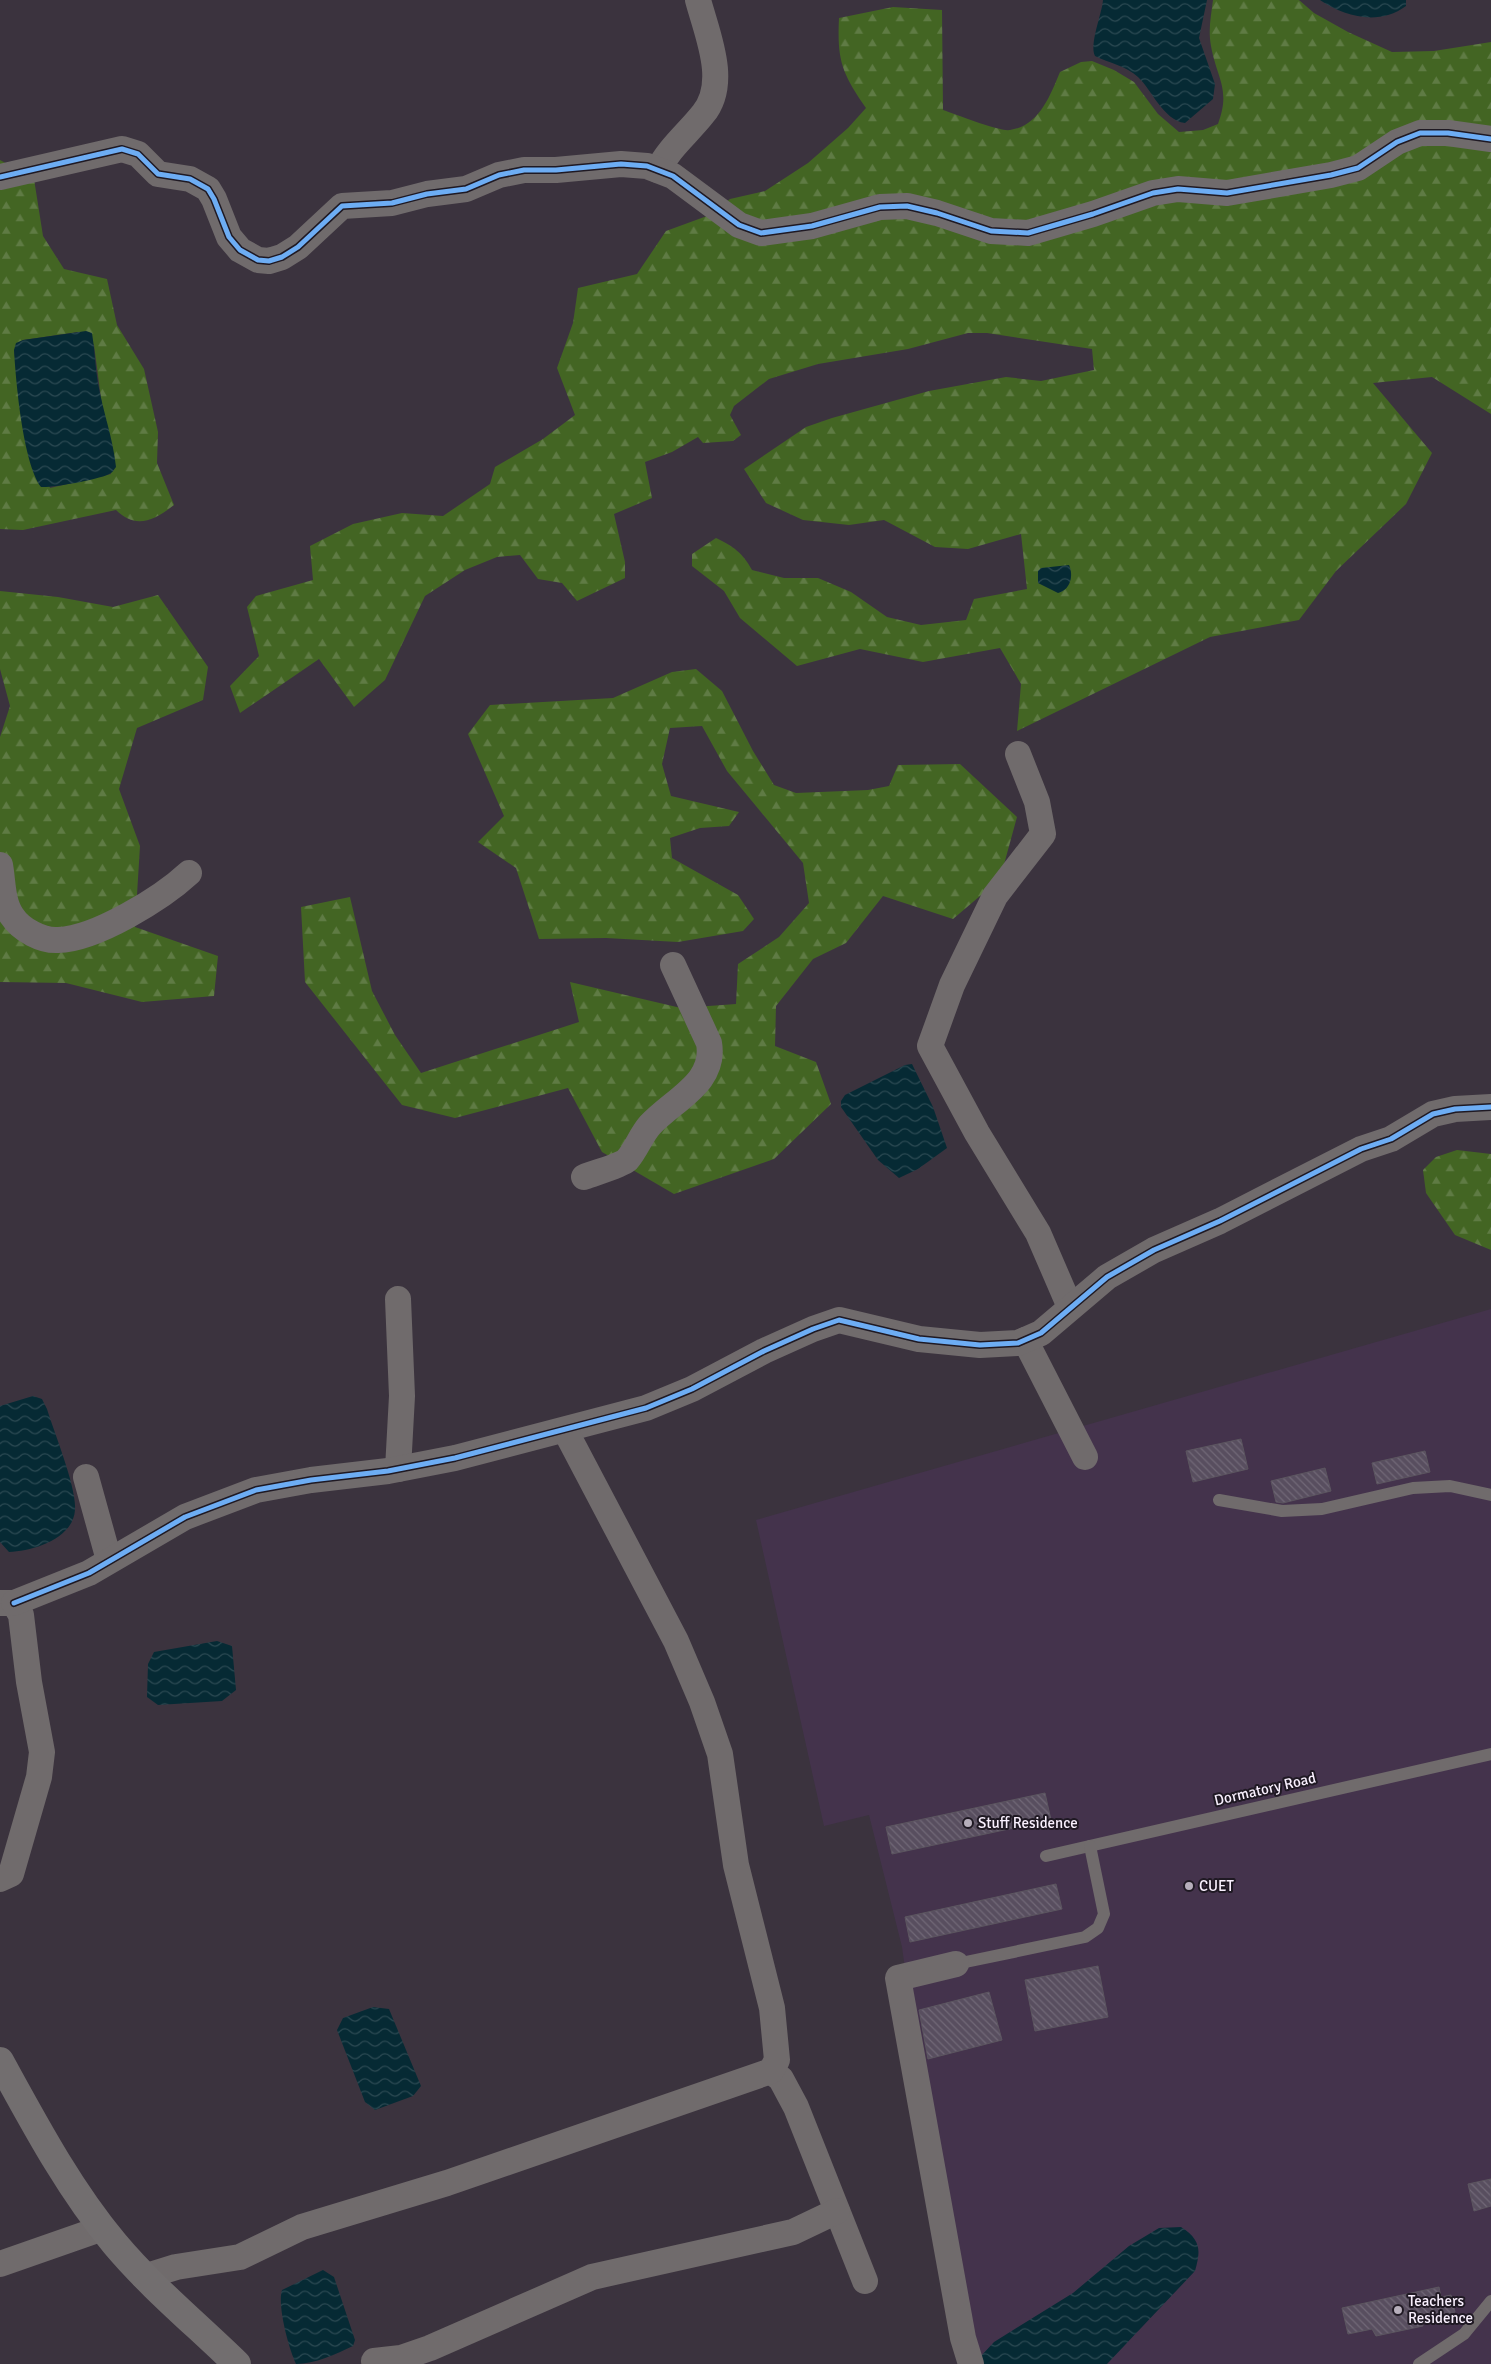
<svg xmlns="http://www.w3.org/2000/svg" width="1491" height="2364" font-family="Signika,sans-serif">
<defs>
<pattern id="forest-firs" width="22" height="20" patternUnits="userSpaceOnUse" patternTransform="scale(1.25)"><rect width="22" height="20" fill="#436523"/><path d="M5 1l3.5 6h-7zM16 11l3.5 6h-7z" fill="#5f7b44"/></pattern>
<pattern id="water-waves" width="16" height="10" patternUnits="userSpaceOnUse" patternTransform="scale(1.25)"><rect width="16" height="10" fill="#062a34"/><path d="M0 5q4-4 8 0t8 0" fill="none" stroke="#2b4952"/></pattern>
<pattern id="building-back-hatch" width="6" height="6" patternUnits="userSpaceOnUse" patternTransform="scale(1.25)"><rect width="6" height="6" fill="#584e5f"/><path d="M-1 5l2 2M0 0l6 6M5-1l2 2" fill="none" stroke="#716877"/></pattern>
</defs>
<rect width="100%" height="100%" fill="#3b333e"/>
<polygon fill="#44334c" points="1491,1309 1491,2364 959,2364 902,1947 869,1815 824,1826 756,1520"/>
<g fill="url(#forest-firs)" fill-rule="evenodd">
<path d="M 1213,0 L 1299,0 L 1314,13 L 1348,32 L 1392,52 L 1434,51 L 1491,42 L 1491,414 L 1432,377 L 1373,383 L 1432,453 L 1406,504 L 1336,571 L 1299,620 L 1210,637 L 1017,731 L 1021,684 L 1000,648 L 923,662 L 860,649 L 797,666 L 740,618 L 724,591 L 692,566 L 692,554 L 716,538 C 733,546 743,553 752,570 L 784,578 L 818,578 L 851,592 L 887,617 L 921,625 L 966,620 L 974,599 L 1027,589 L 1021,534 L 968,549 L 935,547 L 884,520 L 849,525 L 803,520 L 766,503 L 744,469 L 806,427 L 832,418 L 929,391 L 1006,377 L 1041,381 L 1094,370 L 1092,349 L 987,333 L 968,333 L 908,349 L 818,364 L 769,379 L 734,406 L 730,415 L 741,435 L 733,441 L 703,443 L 698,437 L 672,452 L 645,462 L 652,498 L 614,514 L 625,562 L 625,578 L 577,601 L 562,583 L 538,579 L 520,555 L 497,557 L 465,570 L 425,596 L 385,680 L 354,707 L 319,659 L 240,713 L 230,686 L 259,656 L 247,607 L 256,596 L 313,580 L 310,546 L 353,524 L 402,513 L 443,516 L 490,484 L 495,467 L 543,439 L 575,415 L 557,368 L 573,323 L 578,288 L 637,274 L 666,231 L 707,216 L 730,199 L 765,191 L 808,163 L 848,128 L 866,108 C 842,73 837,61 839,18 L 893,7 L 942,10 L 943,110 C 955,114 1000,132 1010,130 C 1039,126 1050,96 1060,72 L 1081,62 L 1092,61 L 1114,70 L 1134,82 L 1158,114 L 1179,132 L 1203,130 L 1218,124 C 1231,89 1217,79 1211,46 C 1208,30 1211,16 1213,0 Z"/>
<path d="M 0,160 L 34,179 L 43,236 L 64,269 L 107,279 L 117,325 L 144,369 L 158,432 L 157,463 L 174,505 C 155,520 136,530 116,510 L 23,530 L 0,529 ZM 78,332 L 94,345 L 111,474 L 50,488 L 24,430 L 14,350 L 23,340 Z"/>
<polygon points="0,591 58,597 113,607 158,595 208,667 203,700 137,728 119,789 140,846 135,927 218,956 214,996 142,1002 66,983 0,982 0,737 10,706 0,669"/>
<polygon points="696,669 722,691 753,751 774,785 796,793 868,790 889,786 898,765 960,764 1017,817 1000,879 953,919 883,896 846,943 813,959 776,1006 775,1046 816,1062 831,1104 774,1159 674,1194 602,1152 568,1088 455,1118 402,1105 305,982 301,907 350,897 372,991 395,1035 421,1073 579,1022 570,982 681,1008 736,1004 738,964 779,937 809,903 803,863 727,771 702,726 670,728 662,764 671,796 739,812 729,826 700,828 670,838 672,858 738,895 754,919 743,931 678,942 606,938 539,939 516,868 478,842 504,816 468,734 490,705 613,698 672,672"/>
<polygon points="1457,1150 1491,1154 1491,1250 1455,1235 1426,1193 1423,1170 1436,1157"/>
</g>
<g fill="url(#water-waves)">
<path d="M 1103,0 L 1207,0 L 1199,38 L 1215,84 L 1213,99 L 1185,123 C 1163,120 1152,90 1138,77 C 1126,66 1109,63 1095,56 C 1089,44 1102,14 1103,0 Z"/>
<path d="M 1320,0 L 1406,0 L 1406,6 C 1379,26 1345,17 1320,0 Z"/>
<path d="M 86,331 L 92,333 C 95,350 95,367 98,383 C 103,412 113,438 116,467 C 114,469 113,472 111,473 C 103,479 52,488 41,487 C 23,462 16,383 14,350 L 16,343 L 23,340 Z"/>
<path d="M 1069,565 C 1074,576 1070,590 1058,593 L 1038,583 L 1038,571 L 1041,568 Z"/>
<polygon points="912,1064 933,1107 947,1148 918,1169 899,1178 878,1160 841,1107 841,1101 845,1095 905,1065"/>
<path d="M 33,1396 L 42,1399 L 47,1409 C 54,1432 77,1488 75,1510 C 73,1539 33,1551 9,1552 L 0,1542 L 0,1406 Z"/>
<polygon points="217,1641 232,1646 236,1690 222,1701 158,1705 147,1697 148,1664 154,1652"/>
<polygon points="373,2007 389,2009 421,2086 413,2096 375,2110 365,2102 337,2030 343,2018"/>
<path d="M 1181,2227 C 1201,2240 1201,2250 1195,2271 L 1107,2364 L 979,2364 L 981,2356 L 994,2342 L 1073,2293 L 1129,2246 L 1159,2228 Z"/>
<path d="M 323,2270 L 334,2277 L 355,2340 L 353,2346 C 336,2354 315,2364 296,2364 C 289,2349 277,2306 282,2290 Z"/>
</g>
<g fill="url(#building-back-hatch)" stroke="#5c5660">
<polygon points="1241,1439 1248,1469 1193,1482 1186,1451"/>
<polygon points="1425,1451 1430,1472 1377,1484 1372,1463"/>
<polygon points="1325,1468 1331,1491 1283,1503 1276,1502 1271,1481"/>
<polygon points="1045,1793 1051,1820 892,1854 886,1827"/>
<polygon points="1056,1884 1062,1909 910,1942 905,1917"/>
<polygon points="1098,1966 1108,2017 1035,2031 1025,1980"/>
<polygon points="989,1992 1002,2040 928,2059 919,2010"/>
<polygon points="1491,2179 1491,2206 1474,2211 1468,2184"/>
<polygon points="1439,2287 1441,2297 1451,2295 1455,2312 1422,2320 1423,2326 1376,2336 1372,2329 1348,2334 1342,2308"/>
</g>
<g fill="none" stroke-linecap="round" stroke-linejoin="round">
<g stroke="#706b6c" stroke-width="12">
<polyline points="1219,1500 1282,1511 1322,1509 1413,1488 1450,1486 1491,1495"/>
<polyline points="1046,1856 1491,1754"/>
<polyline points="956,1964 1085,1937 1098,1928 1104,1914 1090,1846"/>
<polyline points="1419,2364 1464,2334 1491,2301"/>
</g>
<g stroke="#706b6c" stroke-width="26">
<path d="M 658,170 C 669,148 688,133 703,114 C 729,83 707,34 698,0"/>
<polyline points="0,177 122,149 138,154 158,174 190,179 208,189 214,199 229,237 240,250 258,260 269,261 282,257 298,247 342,206 392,203 427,194 466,189 499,175 524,170 556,170 621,164 647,166 673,176 739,225 761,233 812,226 880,207 907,206 937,213 991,231 1028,233 1093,214 1153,193 1178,189 1227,193 1331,175 1358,168 1397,142 1420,133 1448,133 1491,139"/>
<polyline points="1018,754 1037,802 1043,834 995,896 952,985 930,1046 977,1133 1038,1233 1070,1307"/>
<path d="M 0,865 C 3,881 2,902 12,916 C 21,930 42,941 58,940 C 96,939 162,898 189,873"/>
<path d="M 584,1177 C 594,1173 620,1166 627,1160 C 636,1150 641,1135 650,1125 C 674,1099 716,1083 709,1043 L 673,965"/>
<polyline points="1025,1340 1085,1457"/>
<polyline points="398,1469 402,1396 398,1299"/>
<polyline points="86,1477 109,1560"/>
<polyline points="0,1603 14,1603 21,1615 29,1682 42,1752 39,1777 11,1874 0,1879"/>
<polyline points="14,1603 89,1573 185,1517 256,1490 311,1480 388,1471 455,1458 646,1408 692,1389 764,1351 813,1329 839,1320 919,1339 980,1345 1018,1343 1041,1333 1107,1277 1154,1250 1220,1221 1361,1149 1391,1139 1433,1114 1455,1109 1491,1107"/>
<polyline points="956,1964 898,1978 963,2338 971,2364"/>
<polyline points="771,2071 781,2079 796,2107 865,2281"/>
<polyline points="0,2264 103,2228"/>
<polyline points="144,2277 176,2267 240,2257 302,2227 447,2183 771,2071 777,2060 772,2008 736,1865 720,1754 702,1702 676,1641 565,1430"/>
<polyline points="374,2361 401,2358 430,2348 592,2277 793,2232 837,2211"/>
</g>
<path stroke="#726e6f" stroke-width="28" d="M 0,2061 C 34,2123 69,2189 115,2244 C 152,2288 196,2324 237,2364"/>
<defs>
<g id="cycleway">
<polyline points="0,177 122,149 138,154 158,174 190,179 208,189 214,199 229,237 240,250 258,260 269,261 282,257 298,247 342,206 392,203 427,194 466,189 499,175 524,170 556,170 621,164 647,166 673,176 739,225 761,233 812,226 880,207 907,206 937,213 991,231 1028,233 1093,214 1153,193 1178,189 1227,193 1331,175 1358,168 1397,142 1420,133 1448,133 1491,139"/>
<polyline points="14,1603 89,1573 185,1517 256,1490 311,1480 388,1471 455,1458 646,1408 692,1389 764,1351 813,1329 839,1320 919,1339 980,1345 1018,1343 1041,1333 1107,1277 1154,1250 1220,1221 1361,1149 1391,1139 1433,1114 1455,1109 1491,1107"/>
</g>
</defs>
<use href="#cycleway" stroke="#1f1923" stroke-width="8"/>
<use href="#cycleway" stroke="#6dadf4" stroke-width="5"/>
</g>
<g fill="#b6aebb" stroke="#1f1923" stroke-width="2">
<circle cx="968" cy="1823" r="5"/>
<circle cx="1189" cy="1886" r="5"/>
<circle cx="1398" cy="2310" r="5"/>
</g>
<g text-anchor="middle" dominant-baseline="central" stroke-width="4" stroke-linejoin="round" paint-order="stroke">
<g font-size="15" fill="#f9f0fe" stroke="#1f1923">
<text transform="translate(1265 1789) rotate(-13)">Dormatory Road</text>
</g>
<g font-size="15" fill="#f9f0fe" stroke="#1f1923" text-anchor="start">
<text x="978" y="1823">Stuff Residence</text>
<text x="1199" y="1886">CUET</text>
<text x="1408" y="2301">Teachers<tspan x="1408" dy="17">Residence</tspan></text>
</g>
</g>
</svg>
